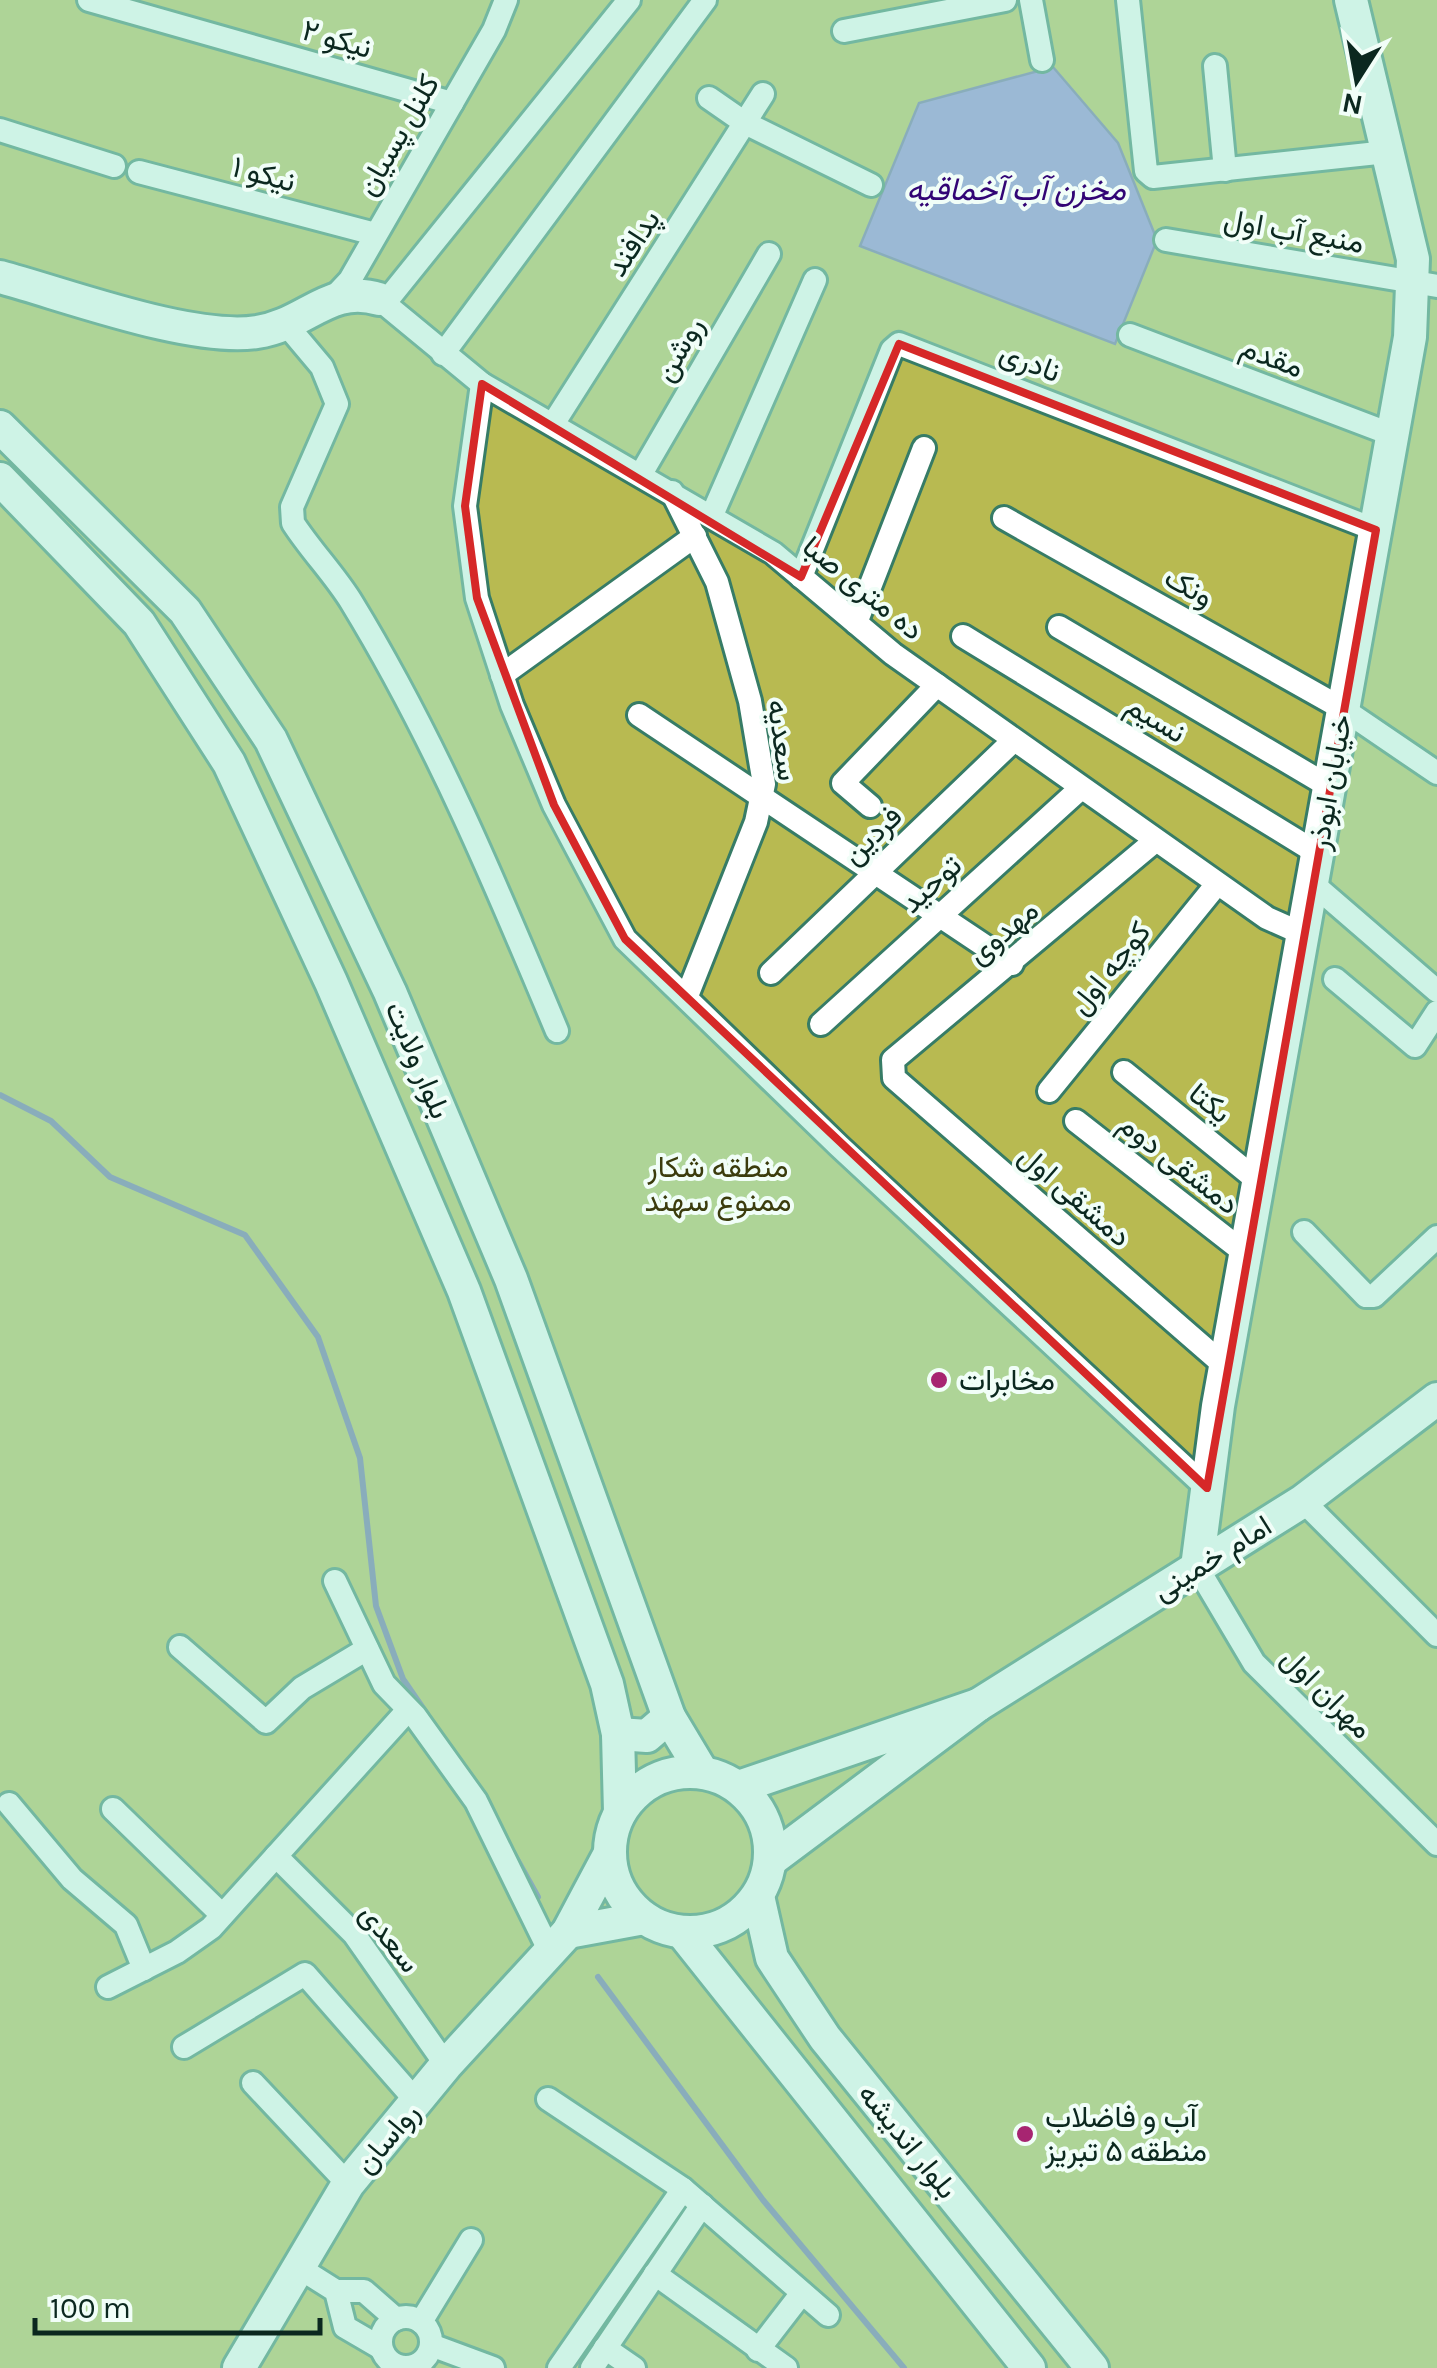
<svg xmlns="http://www.w3.org/2000/svg" width="1437" height="2368" font-family="Karla,Vazirmatn,sans-serif">
<rect width="100%" height="100%" fill="#a5ead1"/>
<rect fill="#b8ba51" x="0" y="0" width="1437" height="2368"/>
<polygon fill="#8e7fd9" stroke="#6765a1" stroke-width="2.5" points="1053,67 1118,143 1157,240 1115,344 860,246 919,103"/>
<g fill="none" stroke-linecap="round" stroke-linejoin="round">
<g stroke="#6765a1" stroke-width="6">
<polyline points="0,1095 51,1121 110,1177 245,1235 318,1337 360,1458 376,1606 403,1679 427,1714"/>
<polyline points="513,1852 538,1897"/>
<polyline points="598,1977 763,2200 904,2368"/>
</g>
<defs>
<g id="street">
<polyline points="89,0 452,103"/>
<polyline points="1031,0 1042,60"/>
<polyline points="1128,0 1146,171 1153,177 1387,152"/>
<polyline points="844,31 1005,0"/>
<polyline points="1215,66 1225,170"/>
<polyline points="709,98 745,123 871,185"/>
<polyline points="0,130 114,166"/>
<polyline points="139,172 375,234"/>
<polyline points="1166,240 1437,286"/>
<polyline points="335,296 350,280 494,30 506,0"/>
<polyline points="379,299 482,384 773,553 893,654 1267,918 1303,934"/>
<polyline points="384,304 629,0"/>
<path d="M 285,323 L 322,367 L 337,404 L 292,507 L 293,523 C 311,551 335,575 352,603 C 435,739 496,885 557,1031"/>
<polyline points="1130,335 1393,435"/>
<polyline points="443,354 705,0"/>
<polyline points="482,384 465,506 477,598 512,705 554,805 625,939 839,1146 1207,1488"/>
<polyline points="553,424 763,94"/>
<polyline points="641,474 769,254"/>
<polyline points="672,492 717,582 750,701 764,784 756,822 687,996"/>
<polyline points="712,515 815,280"/>
<polyline points="1004,518 1343,709 1437,773"/>
<polyline points="801,577 892,350 899,344 1376,530"/>
<polyline points="856,623 924,448"/>
<polyline points="1059,627 1330,787"/>
<polyline points="963,636 1317,853"/>
<polyline points="502,675 695,536"/>
<polyline points="639,715 1012,964"/>
<polyline points="870,806 843,783 937,685"/>
<polyline points="1155,841 893,1060 894,1078 1225,1366"/>
<polyline points="1312,883 1437,991"/>
<polyline points="771,973 1014,740"/>
<polyline points="1335,979 1415,1046 1437,1012"/>
<polyline points="821,1024 1081,788"/>
<polyline points="1124,1072 1258,1181"/>
<polyline points="1049,1091 1217,884"/>
<polyline points="1076,1121 1245,1253"/>
<polyline points="1304,1232 1366,1296 1374,1296 1437,1237"/>
<polyline points="1303,1501 1437,1635"/>
<polyline points="1197,1567 1254,1663 1437,1844"/>
<polyline points="335,1581 384,1684 415,1716 476,1801 550,1952"/>
<polyline points="180,1647 266,1722 302,1688 367,1649"/>
<polyline points="9,1804 72,1879 126,1925 144,1969"/>
<polyline points="113,1809 222,1915"/>
<polyline points="276,1856 354,1934 446,2065"/>
<polyline points="108,1987 177,1952 211,1928 408,1710"/>
<polyline points="184,2047 305,1974 417,2102"/>
<polyline points="253,2083 348,2184"/>
<polyline points="548,2099 683,2189 828,2315"/>
<polyline points="298,2267 336,2291 345,2327 381,2348"/>
<polyline points="655,2274 786,2368"/>
<polyline points="336,2291 364,2291 396,2319"/>
<circle cx="406" cy="2342" r="25"/>
<polyline points="421,2322 471,2240"/>
<polyline points="431,2345 493,2368"/>
<polyline points="605,2348 634,2368"/>
<polyline points="758,2350 802,2293"/>
<polyline points="559,2368 683,2189"/>
<polyline points="592,2368 702,2205"/>
</g>
<g id="secondary">
<path d="M 0,277 C 67,295 192,342 257,332 C 306,325 329,284 379,299"/>
<polyline points="0,427 185,611 271,740 390,992 511,1279 669,1717 702,1772"/>
<polyline points="0,479 139,623 229,763 331,982 464,1291 607,1684 618,1734 620,1812"/>
<polyline points="1197,1567 1218,1406 1410,337 1413,259 1351,0"/>
<polyline points="978,1705 1303,1501 1437,1399"/>
<polyline points="618,1734 647,1736 669,1717"/>
<circle cx="690" cy="1852" r="80"/>
<polyline points="739,1787 978,1705 771,1860"/>
<polyline points="609,1855 568,1932 644,1918"/>
<polyline points="758,1896 772,1958 825,2038 1092,2368"/>
<polyline points="682,1932 1029,2368"/>
<polyline points="239,2368 348,2184 446,2065 568,1932"/>
</g>
</defs>
<use href="#street" stroke="#377c66" stroke-width="28"/>
<use href="#secondary" stroke="#377c66" stroke-width="38"/>
<use href="#street" stroke="#fff" stroke-width="22"/>
<use href="#secondary" stroke="#fff" stroke-width="32"/>
</g>
<path d="M0 0H1437V2368H0ZM 899,344 L 1376,530 L 1207,1488 L 625,939 L 554,805 L 477,598 L 465,506 L 482,384 L 801,577 Z" fill="#a5ead1" fill-opacity=".55" fill-rule="evenodd"/>
<path fill="none" stroke="#d62828" stroke-width="8" stroke-linejoin="round" d="M 899,344 L 1376,530 L 1207,1488 L 625,939 L 554,805 L 477,598 L 465,506 L 482,384 L 801,577 Z"/>
<g fill="#a72571" stroke="#f1fef8" stroke-width="4">
<circle cx="939" cy="1380" r="10"/>
<circle cx="1025" cy="2134" r="10"/>
</g>
<g text-anchor="middle" dominant-baseline="central" stroke-width="8" stroke-linejoin="round" paint-order="stroke">
<g font-size="30" fill="#0b281f" stroke="#f1fef8">
<text transform="translate(337 39) rotate(16)">نیکو ۲</text>
<text transform="translate(398 135) rotate(-60)">کلنل پسیان</text>
<text transform="translate(264 174) rotate(15)">نیکو ۱</text>
<text transform="translate(1294 231) rotate(10)">منبع آب اول</text>
<text transform="translate(633 243) rotate(-57)">پدافند</text>
<text transform="translate(679 349) rotate(-60)">روشن</text>
<text transform="translate(1272 357) rotate(21)">مقدم</text>
<text transform="translate(1030 362) rotate(21)">نادری</text>
<text transform="translate(1189 587) rotate(29)">ونک</text>
<text transform="translate(863 588) rotate(39)">ده متری صبا</text>
<text transform="translate(1156 719) rotate(31)">نسیم</text>
<text transform="translate(783 740) rotate(82)">سعدیه</text>
<text transform="translate(1330 782) rotate(-80)">خیابان ابوذر</text>
<text transform="translate(872 835) rotate(-44)">فردین</text>
<text transform="translate(931 884) rotate(-42)">توحید</text>
<text transform="translate(1003 932) rotate(-40)">مهدوی</text>
<text transform="translate(1110 968) rotate(-51)">کوچه اول</text>
<text transform="translate(418 1060) rotate(67)">بلوار ولایت</text>
<text transform="translate(1210 1103) rotate(39)">یکتا</text>
<text transform="translate(1179 1164) rotate(38)">دمشقی دوم</text>
<text transform="translate(1075 1196) rotate(41)">دمشقی اول</text>
<text transform="translate(1212 1558) rotate(-32)">امام خمینی</text>
<text transform="translate(1327 1693) rotate(45)">مهران اول</text>
<text transform="translate(390 1938) rotate(52)">سعدی</text>
<text transform="translate(387 2138) rotate(-50)">رواسان</text>
<text transform="translate(908 2141) rotate(51)">بلوار اندیشه</text>
</g>
<g font-size="30" fill="#3b3c0d" stroke="#f1fef8">
<text x="718" y="1167">منطقه شکار<tspan x="718" dy="34">ممنوع سهند</tspan></text>
</g>
<g font-size="30" fill="#0b281f" stroke="#f1fef8" text-anchor="start">
<text x="959" y="1380">مخابرات</text>
<text x="1045" y="2117">آب و فاضلاب<tspan x="1045" dy="34">منطقه ۵ تبریز</tspan></text>
</g>
<g font-size="32" font-style="italic" fill="#320575" stroke="#f1fef8">
<text x="1016" y="189">مخزن آب آخماقیه</text>
</g>
</g>
<g transform="translate(1357 80) rotate(191)" stroke="#f1fef8" stroke-width="8" paint-order="stroke">
<path d="M0-8L18 38L0 25L-18 38Z" fill="#0b281f"/>
<text y="-15" font-size="28" font-weight="bold" text-anchor="middle" fill="#0b281f">N</text>
</g>
<path d="M35 2318v15h285v-15" fill="none" stroke="#0b281f" stroke-width="5"/>
<text x="50" y="2318" font-size="30" fill="#0b281f" stroke="#f1fef8" stroke-width="8" paint-order="stroke">100 m</text>
</svg>
